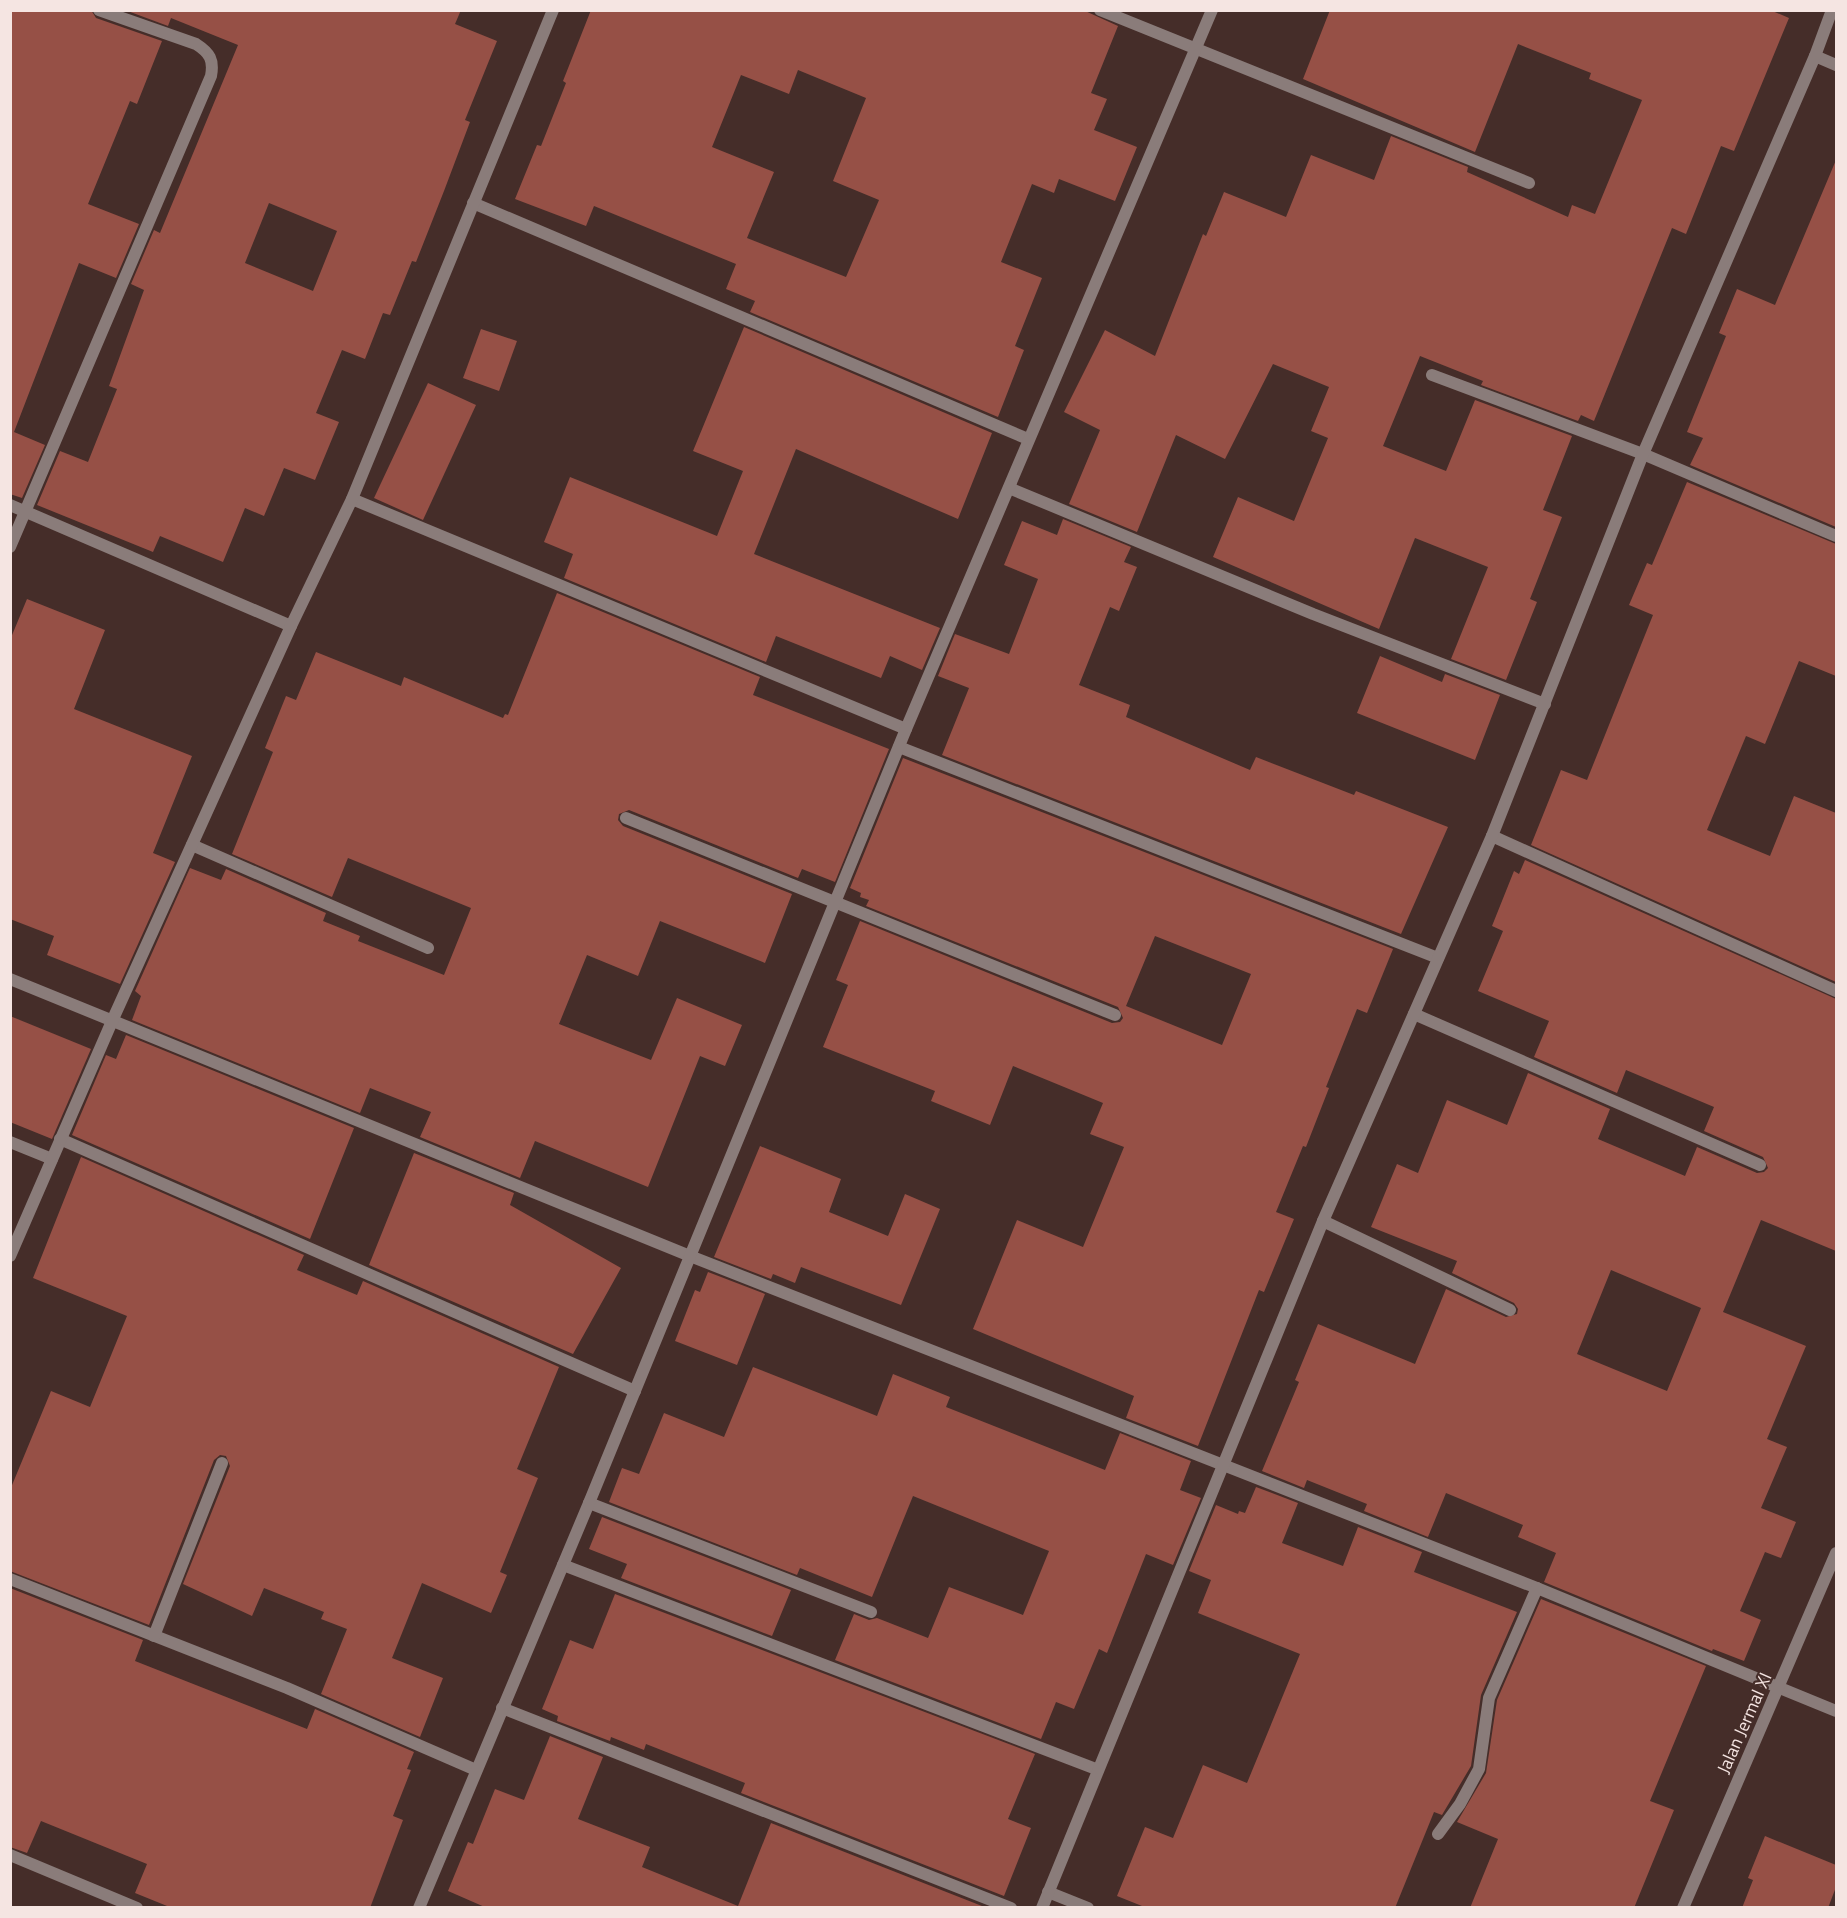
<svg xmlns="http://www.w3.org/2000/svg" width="1847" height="1918" font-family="'Titillium Web',sans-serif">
<rect width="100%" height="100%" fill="#452d29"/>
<g fill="#965046" fill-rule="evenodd">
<polygon points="10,10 91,10 96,18 162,41 137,104 130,101 88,204 139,224 116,278 79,263 14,432 45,445 22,498 10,494"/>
<path d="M 125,10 L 461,10 L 455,24 L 497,41 L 465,120 L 470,122 L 444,191 L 416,262 L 412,261 L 390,315 L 383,313 L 365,359 L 342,350 L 316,413 L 339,422 L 315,480 L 284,468 L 264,516 L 245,508 L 223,562 L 160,536 L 153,552 L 37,505 L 60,451 L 88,462 L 117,389 L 109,386 L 144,290 L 131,284 L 154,230 L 160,233 L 238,45 L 171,18 L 168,26 ZM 269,203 L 337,231 L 313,291 L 245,263 Z"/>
<path d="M 591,10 L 1083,10 L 1118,26 L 1091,93 L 1107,99 L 1094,130 L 1137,147 L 1115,201 L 1059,179 L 1054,193 L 1032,184 L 1001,262 L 1042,278 L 1015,346 L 1024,350 L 998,417 L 750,312 L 755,301 L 726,289 L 736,264 L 594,206 L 586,226 L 515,199 L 537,145 L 541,146 L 566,83 L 563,81 ZM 798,70 L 866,98 L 833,181 L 879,200 L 846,277 L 747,238 L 774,172 L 712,147 L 741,75 L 789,94 Z"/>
<polygon points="1330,10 1770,10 1789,18 1734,151 1721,146 1686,234 1672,228 1594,421 1581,415 1578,421 1481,385 1483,381 1420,356 1383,446 1446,471 1475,400 1572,436 1543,510 1562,517 1530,599 1537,602 1506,680 1451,659 1488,567 1415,538 1379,629 1213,557 1238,497 1294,521 1328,438 1311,431 1329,387 1273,364 1225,459 1176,435 1137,532 1069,504 1100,430 1064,412 1105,330 1155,356 1203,234 1206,236 1224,192 1286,217 1311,155 1374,180 1391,136 1468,167 1467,172 1568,217 1572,205 1595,214 1642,100 1589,79 1591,73 1518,44 1475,152 1303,79"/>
<polygon points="1836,160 1836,527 1690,465 1703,438 1687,432 1726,336 1719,333 1737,289 1775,305"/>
<polygon points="744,327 992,433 958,519 796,449 754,554 940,628 922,670 890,656 881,678 776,636 766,662 564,578 573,554 544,542 570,477 717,536 743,471 693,451"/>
<polygon points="481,329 517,341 499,391 463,378"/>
<polygon points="428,383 476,405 423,520 374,498"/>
<polygon points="1687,482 1836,544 1836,676 1799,661 1765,744 1746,736 1707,830 1770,856 1794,796 1836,813 1836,982 1531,845 1561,770 1587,780 1653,615 1629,605 1647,563 1652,565"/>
<polygon points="1063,519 1131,547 1124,562 1137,567 1119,611 1110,607 1079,685 1130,705 1126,717 1250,770 1256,757 1354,795 1356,791 1448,827 1401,934 942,755 969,688 938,676 955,634 1009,654 1038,579 1004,565 1022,521 1057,535"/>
<polygon points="557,593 760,677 753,695 889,749 835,882 802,869 798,878 629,810 619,814 618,820 623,826 792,894 765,963 660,921 638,976 587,955 559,1024 651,1060 677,998 742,1025 725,1066 700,1056 648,1187 535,1141 520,1178 420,1137 431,1112 370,1088 360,1113 132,1020 141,996 135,991 190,868 221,880 226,869 326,913 323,921 360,936 358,941 444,975 471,908 348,858 332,897 232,854 273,752 265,748 286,696 296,700 316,652 401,686 404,677 503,718 505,714 508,715"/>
<polygon points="27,599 105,630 74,709 192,756 153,853 175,862 120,984 47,955 54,936 10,919 10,640"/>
<polygon points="1380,656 1442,682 1445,674 1500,695 1475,760 1357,713"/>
<path d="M 903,758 L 1393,949 L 1367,1013 L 1357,1009 L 1326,1087 L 1329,1088 L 1306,1147 L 1303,1146 L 1276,1212 L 1294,1219 L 1264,1292 L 1259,1290 L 1198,1446 L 1126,1418 L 1134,1396 L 973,1329 L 1017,1220 L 1083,1247 L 1124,1147 L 1090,1134 L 1103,1103 L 1013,1066 L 990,1125 L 931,1101 L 935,1091 L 823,1047 L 848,985 L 836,980 L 860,921 L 1112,1023 L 1120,1022 L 1123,1018 L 1118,1007 L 866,906 L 869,900 L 860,897 L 861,893 L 850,888 ZM 1155,936 L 1251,974 L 1222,1045 L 1126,1006 Z"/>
<path d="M 1525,860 L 1836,999 L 1836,1251 L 1761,1220 L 1723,1312 L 1806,1346 L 1767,1439 L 1787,1447 L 1761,1508 L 1796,1522 L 1781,1558 L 1765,1552 L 1740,1611 L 1761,1620 L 1744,1661 L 1713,1649 L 1712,1651 L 1544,1582 L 1556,1553 L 1518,1537 L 1523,1525 L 1446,1493 L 1428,1537 L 1364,1511 L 1367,1504 L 1307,1480 L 1304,1488 L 1262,1471 L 1299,1382 L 1295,1380 L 1318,1324 L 1415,1364 L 1446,1289 L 1506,1317 L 1517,1314 L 1518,1309 L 1514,1303 L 1452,1273 L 1457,1261 L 1371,1227 L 1397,1164 L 1418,1173 L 1447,1100 L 1507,1125 L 1528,1073 L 1610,1109 L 1598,1139 L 1685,1176 L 1697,1147 L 1757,1173 L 1764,1172 L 1768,1168 L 1763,1157 L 1704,1131 L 1714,1107 L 1626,1070 L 1617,1093 L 1534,1057 L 1549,1021 L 1478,991 L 1503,931 L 1492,926 L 1514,871 L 1519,874 ZM 1611,1270 L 1701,1308 L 1667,1391 L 1577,1354 Z"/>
<polygon points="10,1016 91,1049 52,1139 10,1122"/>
<polygon points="126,1035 354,1128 310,1239 72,1135 106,1055 116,1059"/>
<polygon points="760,1146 841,1179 829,1212 888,1236 905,1194 940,1209 901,1305 801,1267 795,1283 773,1274 771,1279 714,1257"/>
<polygon points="414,1153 514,1193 510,1205 621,1268 573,1354 369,1265"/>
<polygon points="81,1157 304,1255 297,1270 357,1295 363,1281 559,1367 517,1469 538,1478 500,1572 507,1575 491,1613 422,1583 392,1658 443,1678 420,1737 321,1694 347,1629 321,1619 324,1612 264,1588 252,1616 183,1584 230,1466 226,1456 220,1455 214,1460 149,1625 10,1571 10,1490 51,1391 90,1407 127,1316 33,1278"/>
<polygon points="708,1272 765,1294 737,1365 675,1341 695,1290 700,1292"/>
<polygon points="753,1367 877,1416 893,1374 950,1397 946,1407 1105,1470 1120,1433 1191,1461 1180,1490 1201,1498 1173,1565 1146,1554 1107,1653 1099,1649 1074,1709 1056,1702 1041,1739 835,1660 854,1614 869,1620 877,1618 928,1638 949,1587 1023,1615 1049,1551 913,1496 872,1597 800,1568 797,1575 609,1502 622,1468 639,1474 664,1413 724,1437"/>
<polygon points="1256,1487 1298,1503 1282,1543 1343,1566 1358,1527 1422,1552 1414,1572 1517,1612 1481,1695 1471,1766 1442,1815 1434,1812 1395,1908 1147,1908 1117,1896 1145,1827 1173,1838 1203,1765 1247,1783 1300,1654 1198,1613 1211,1580 1189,1571 1216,1505 1238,1514 1239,1511 1245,1513"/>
<polygon points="602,1517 791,1590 772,1636 621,1578 627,1564 589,1549"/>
<polygon points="10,1588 143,1640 135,1661 307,1729 315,1709 414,1752 407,1769 411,1770 393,1816 403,1820 370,1908 172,1908 135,1893 147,1864 41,1821 27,1853 10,1847"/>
<polygon points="615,1594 1035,1754 1008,1819 1031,1828 1004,1896 741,1793 745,1783 646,1744 644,1750 611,1737 610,1741 557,1721 558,1716 542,1709 570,1640 593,1649"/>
<polygon points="1541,1599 1706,1666 1650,1801 1674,1810 1634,1908 1470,1908 1498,1839 1457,1822 1486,1773 1497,1700"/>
<polygon points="550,1736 603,1757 578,1819 650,1847 642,1867 738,1906 771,1823 987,1908 487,1908 448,1891 468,1842 473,1844 495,1789 524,1800"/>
<polygon points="1765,1836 1836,1865 1836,1887 1828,1908 1742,1908 1753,1880 1748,1878"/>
</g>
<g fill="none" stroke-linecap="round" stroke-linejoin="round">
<g stroke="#8a7c7a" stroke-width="12">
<polyline points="1815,56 1836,65"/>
<polyline points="192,845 428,948"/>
</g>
<g stroke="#8a7c7a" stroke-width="12">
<polyline points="1100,10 1529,183"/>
<polyline points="473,203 1028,439"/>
<polyline points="1432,375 1643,454 1836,536"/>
<polyline points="1009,488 1313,614 1545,704"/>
<polyline points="352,499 906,729"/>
<polyline points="10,505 291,626"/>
<path d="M 10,547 L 211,76 C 214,60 210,53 196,44 L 99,10"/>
<polyline points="899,747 1438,958"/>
<polyline points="626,818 1115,1015"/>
<polyline points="1492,836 1836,991"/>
<polyline points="10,979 690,1256 1537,1588 1836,1711"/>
<polyline points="1414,1014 1760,1165"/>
<polyline points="60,1139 635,1391"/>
<polyline points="10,1142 52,1159"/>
<polyline points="1323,1221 1510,1310"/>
<polyline points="10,1256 113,1019 291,626 352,499 553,10"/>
<polyline points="589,1503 871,1612"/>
<polyline points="563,1565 1096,1769"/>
<polyline points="10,1579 287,1688 476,1770"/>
<polyline points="154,1636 222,1463"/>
<polyline points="502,1708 1011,1908"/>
<polyline points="1438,1834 1460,1804 1479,1769 1489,1698 1537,1588"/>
<polyline points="10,1855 137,1908"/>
<polyline points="1048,1892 1088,1908"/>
<polyline points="419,1908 589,1503 906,729 1212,10"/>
<polyline points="1042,1908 1323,1221 1492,836 1643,454 1815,56 1832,10"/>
<polyline points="1683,1908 1836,1553"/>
</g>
</g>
<g text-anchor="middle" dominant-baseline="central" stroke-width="4.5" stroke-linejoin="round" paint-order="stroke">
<g font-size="18" fill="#f5e5e2" stroke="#452d29">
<text transform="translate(1744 1723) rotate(-66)">Jalan Jermal XI</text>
</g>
</g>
<rect width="1847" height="1918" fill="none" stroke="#f5e5e2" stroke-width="24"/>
</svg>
